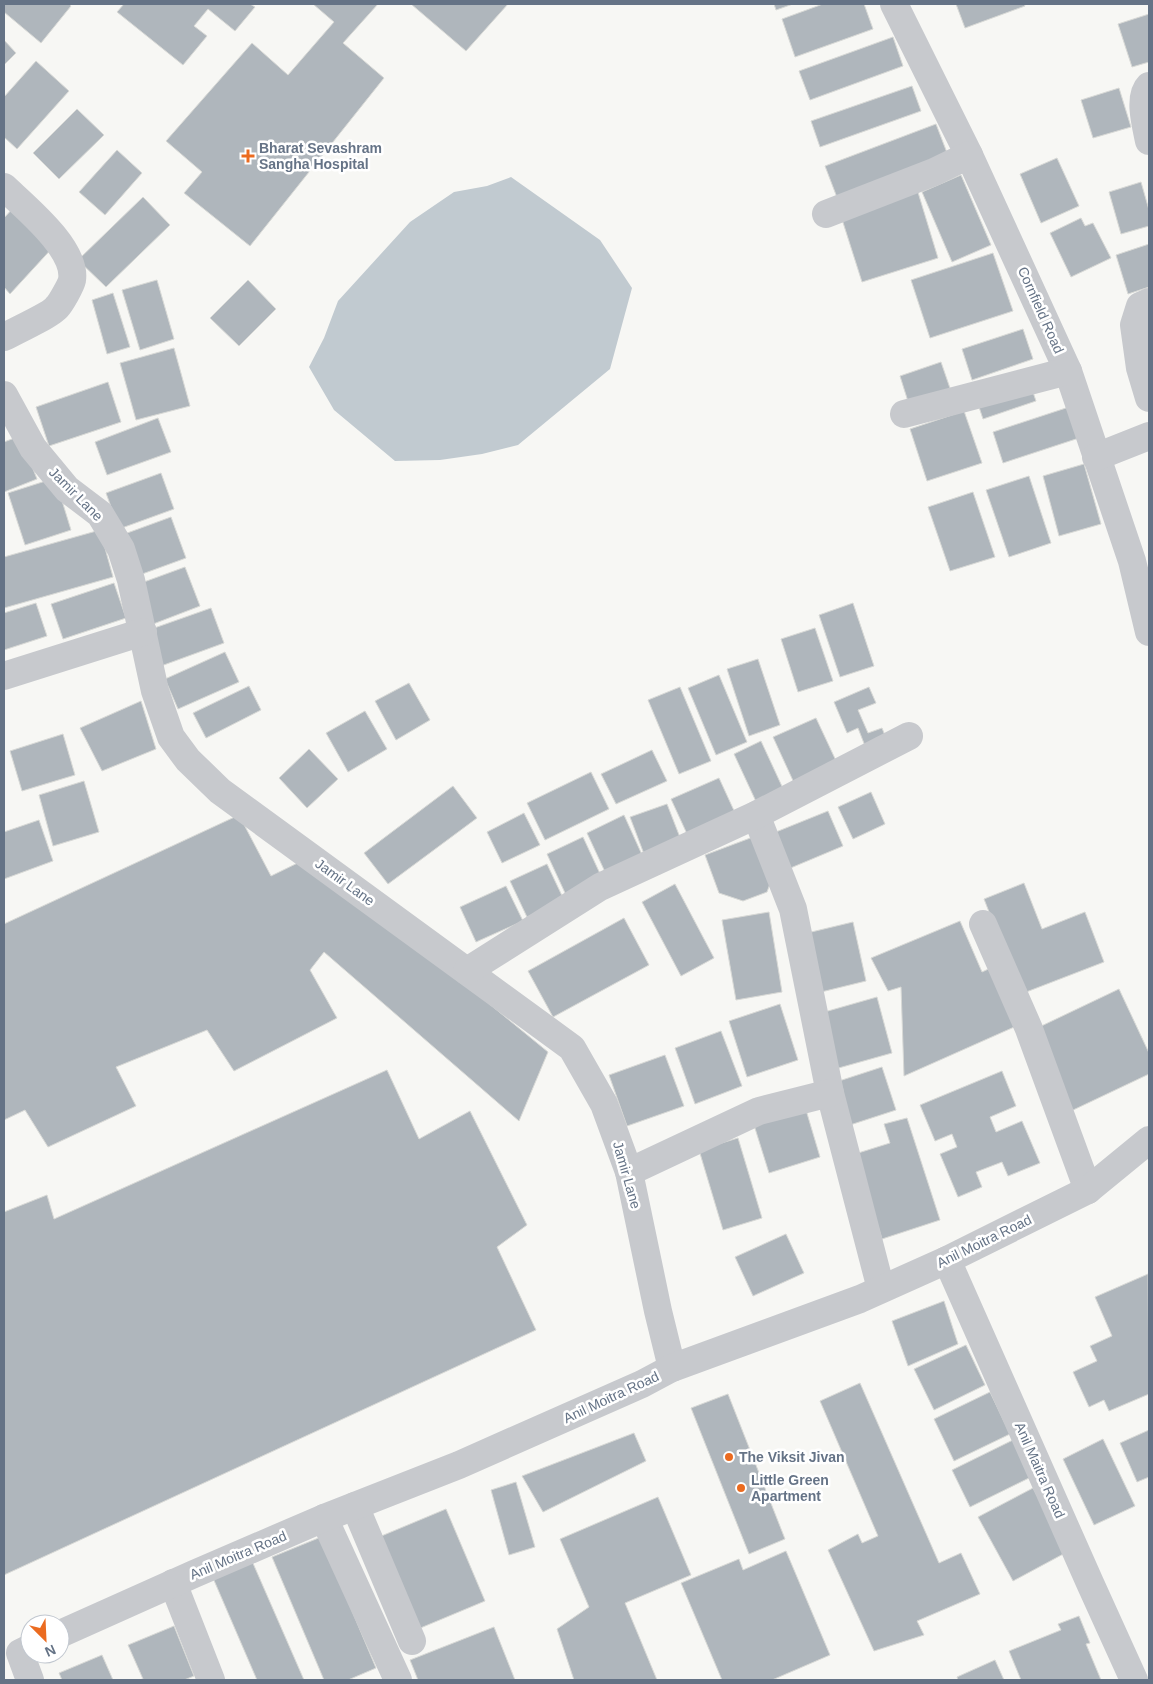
<svg xmlns="http://www.w3.org/2000/svg" width="1153" height="1684" font-family="Arial,sans-serif">
<rect width="100%" height="100%" fill="#f7f7f4"/>
<polygon fill="#c1cad0" points="511,177 600,240 632,288 610,369 518,445 482,454 440,460 395,461 334,410 309,367 324,338 338,301 410,222 454,192 487,186"/>
<g fill="#afb6bc" stroke="#d8d9d6">
<polygon points="4,4 69,4 71,6 41,43 4,12"/>
<polygon points="124,4 250,4 255,7 235,31 208,9 194,26 207,36 183,65 117,12"/>
<polygon points="313,4 378,4 343,43 384,78 250,246 184,193 202,172 166,141 252,43 288,75 334,22"/>
<polygon points="411,4 508,4 466,51"/>
<polygon points="774,4 793,4 776,10"/>
<polygon points="823,4 864,4 873,29 795,57 782,19"/>
<polygon points="956,4 1024,4 1025,6 965,28"/>
<polygon points="1149,14 1149,62 1132,67 1118,24"/>
<polygon points="893,37 903,66 810,100 799,71"/>
<polygon points="4,40 16,53 4,65"/>
<polygon points="36,61 69,91 17,149 4,137 4,97"/>
<polygon points="912,86 921,111 820,147 811,121"/>
<polygon points="1119,88 1131,127 1093,138 1081,100"/>
<polygon points="77,109 104,135 59,179 33,153"/>
<polygon points="936,124 949,158 838,200 825,166"/>
<polygon points="117,150 142,173 105,215 79,192"/>
<polygon points="1057,158 1079,206 1041,223 1020,174"/>
<polygon points="961,175 991,245 952,262 922,192"/>
<polygon points="1141,182 1149,210 1149,226 1121,234 1109,192"/>
<polygon points="917,189 938,258 862,282 840,213"/>
<polygon points="143,197 170,225 106,287 78,260"/>
<polygon points="15,206 56,244 10,294 4,287 4,218"/>
<polygon points="1081,218 1085,226 1093,223 1111,258 1071,277 1050,233"/>
<polygon points="1149,244 1149,287 1128,294 1116,255"/>
<polygon points="993,253 1013,311 930,338 911,280"/>
<polygon points="157,280 174,339 140,350 122,290"/>
<polygon points="248,280 276,309 239,346 210,318"/>
<polygon points="113,293 130,347 107,354 92,300"/>
<polygon points="1023,329 1033,359 972,380 962,349"/>
<polygon points="174,348 190,406 136,420 120,363"/>
<polygon points="941,362 953,397 911,411 900,376"/>
<polygon points="1025,369 1036,401 983,419 972,386"/>
<polygon points="108,382 121,422 49,446 36,407"/>
<polygon points="1069,407 1079,438 1003,463 993,432"/>
<polygon points="964,411 982,463 927,481 910,429"/>
<polygon points="158,418 171,452 107,475 95,442"/>
<polygon points="20,436 37,479 4,492 4,442"/>
<polygon points="1084,464 1101,524 1059,536 1043,476"/>
<polygon points="161,473 174,509 119,529 106,493"/>
<polygon points="1029,476 1051,543 1009,557 986,490"/>
<polygon points="55,478 71,530 25,545 8,493"/>
<polygon points="973,492 995,557 950,571 928,507"/>
<polygon points="171,517 186,558 134,577 119,536"/>
<polygon points="100,530 113,577 4,608 4,557"/>
<polygon points="185,567 200,606 148,626 133,586"/>
<polygon points="114,583 126,618 63,639 51,604"/>
<polygon points="36,603 47,636 4,650 4,613"/>
<polygon points="853,603 874,666 840,677 819,615"/>
<polygon points="211,608 224,643 161,666 143,632"/>
<polygon points="815,628 833,681 798,692 781,639"/>
<polygon points="225,652 239,682 178,709 165,679"/>
<polygon points="758,659 780,725 749,736 727,669"/>
<polygon points="719,675 747,742 716,755 688,688"/>
<polygon points="409,683 430,720 396,740 375,701"/>
<polygon points="249,686 261,710 206,738 193,713"/>
<polygon points="680,687 711,761 679,774 648,700"/>
<polygon points="869,687 876,703 858,710 868,733 882,728 888,743 867,751 858,728 847,733 834,702"/>
<polygon points="141,701 156,749 102,771 80,728"/>
<polygon points="365,711 387,749 348,772 326,733"/>
<polygon points="816,718 838,765 795,785 773,737"/>
<polygon points="63,734 75,775 22,791 10,751"/>
<polygon points="761,741 786,795 759,808 734,754"/>
<polygon points="309,749 338,779 307,808 279,778"/>
<polygon points="652,750 667,781 616,804 601,774"/>
<polygon points="591,772 609,809 545,840 527,803"/>
<polygon points="719,778 736,815 688,836 671,799"/>
<polygon points="84,781 99,832 53,846 39,795"/>
<polygon points="453,786 477,818 388,884 364,853"/>
<polygon points="871,792 885,824 853,839 838,807"/>
<polygon points="667,804 681,840 644,854 630,817"/>
<polygon points="828,811 843,846 781,872 766,836"/>
<polygon points="524,813 540,845 502,863 487,832"/>
<polygon points="239,815 271,876 310,857 548,1052 519,1121 324,952 310,970 337,1018 234,1071 207,1030 116,1067 136,1106 48,1147 25,1110 4,1120 4,924"/>
<polygon points="624,815 643,857 606,874 587,833"/>
<polygon points="39,820 53,861 4,879 4,832"/>
<polygon points="761,834 775,870 767,892 743,901 719,893 705,855"/>
<polygon points="583,837 602,878 566,895 547,854"/>
<polygon points="547,864 564,900 527,917 510,881"/>
<polygon points="1024,883 1042,929 1085,912 1104,962 1021,994 984,899"/>
<polygon points="675,884 714,958 681,976 642,902"/>
<polygon points="506,886 523,921 476,942 460,907"/>
<polygon points="769,912 782,992 736,1000 722,920"/>
<polygon points="624,918 649,965 553,1017 528,971"/>
<polygon points="960,921 982,972 995,966 1021,1024 904,1076 901,987 888,991 871,958"/>
<polygon points="853,922 866,981 817,993 803,934"/>
<polygon points="1119,989 1149,1053 1149,1074 1071,1111 1033,1030"/>
<polygon points="877,997 892,1053 835,1069 821,1013"/>
<polygon points="780,1004 798,1060 747,1077 729,1021"/>
<polygon points="721,1031 742,1086 695,1104 675,1048"/>
<polygon points="665,1055 684,1106 627,1126 609,1075"/>
<polygon points="882,1067 896,1110 850,1125 836,1082"/>
<polygon points="387,1070 419,1139 470,1111 527,1225 497,1247 536,1330 4,1575 4,1212 47,1195 54,1219"/>
<polygon points="1002,1071 1016,1106 990,1117 996,1132 1022,1121 1040,1163 1008,1176 1002,1162 976,1172 982,1187 958,1197 940,1154 957,1147 952,1134 935,1141 920,1105"/>
<polygon points="806,1110 820,1157 769,1173 754,1125"/>
<polygon points="907,1118 940,1220 882,1239 855,1154 890,1143 884,1124"/>
<polygon points="738,1138 762,1218 723,1230 699,1150"/>
<polygon points="786,1234 804,1273 753,1296 735,1257"/>
<polygon points="1148,1274 1149,1394 1109,1411 1104,1400 1089,1407 1073,1372 1097,1361 1090,1346 1112,1336 1095,1297"/>
<polygon points="944,1301 958,1344 908,1366 892,1321"/>
<polygon points="966,1345 985,1385 934,1410 914,1369"/>
<polygon points="860,1383 939,1563 961,1553 980,1594 917,1621 924,1635 874,1651 828,1550 858,1534 862,1543 878,1536 820,1401"/>
<polygon points="990,1392 1010,1434 954,1461 934,1419"/>
<polygon points="728,1394 785,1539 749,1554 691,1408"/>
<polygon points="1149,1430 1149,1477 1137,1482 1120,1443"/>
<polygon points="634,1433 646,1461 543,1512 522,1476"/>
<polygon points="1103,1439 1135,1506 1094,1525 1063,1459"/>
<polygon points="1013,1440 1031,1477 970,1507 952,1470"/>
<polygon points="516,1482 535,1547 509,1555 491,1490"/>
<polygon points="1033,1488 1067,1552 1013,1581 978,1517"/>
<polygon points="658,1497 691,1575 625,1603 657,1680 574,1680 557,1629 589,1607 560,1539"/>
<polygon points="446,1509 485,1601 418,1629 379,1537"/>
<polygon points="321,1537 376,1668 348,1680 324,1680 272,1557"/>
<polygon points="786,1551 830,1655 772,1680 722,1680 681,1583 739,1559 743,1570"/>
<polygon points="252,1561 304,1680 257,1680 213,1578"/>
<polygon points="1079,1616 1090,1643 1086,1644 1101,1680 1021,1680 1009,1651 1061,1630 1058,1624"/>
<polygon points="174,1626 194,1676 184,1680 138,1680 143,1679 128,1645"/>
<polygon points="494,1627 515,1680 418,1680 410,1660"/>
<polygon points="102,1655 113,1680 62,1680 59,1673"/>
<polygon points="995,1660 1004,1680 958,1680 957,1677"/>
</g>
<g fill="none" stroke-linecap="round" stroke-linejoin="round">
<g stroke="#c7c9cd" stroke-width="28">
<polyline points="894,4 969,155 1068,371 1132,561 1149,632"/>
<path d="M 1149,86 C 1138,97 1146,126 1149,141"/>
<path d="M 4,187 C 25,207 77,249 72,280 C 71,285 61,303 57,307 C 52,314 14,332 4,337"/>
<polyline points="826,214 934,172 969,155"/>
<polyline points="1149,302 1140,306 1134,325 1140,368 1149,398"/>
<polyline points="4,395 33,448 67,489 100,514 121,549 131,580 155,691 171,737 188,760 220,791 572,1048 604,1104 629,1172 658,1311 672,1368"/>
<polyline points="904,414 1068,371"/>
<polyline points="1096,457 1149,436"/>
<polyline points="4,676 143,632"/>
<polyline points="756,815 793,909 830,1093 881,1289"/>
<polyline points="983,924 1029,1029 1088,1190"/>
<polyline points="467,971 600,887 756,815 909,736"/>
<polyline points="629,1172 759,1111 830,1093"/>
<polyline points="947,1260 1090,1583 1134,1680"/>
<polyline points="355,1506 412,1641"/>
<polyline points="324,1518 398,1680"/>
<polyline points="173,1583 211,1680"/>
<polyline points="60,1634 194,1574 324,1518 459,1465 642,1384 672,1368 860,1299 947,1260 1088,1190 1149,1140"/>
<polyline points="30,1648 20,1653 30,1680"/>
</g>
</g>
<g fill="#eb6b20" stroke="#fff" stroke-width="2">
<path d="M245.5 148.5h5v5h5v5h-5v5h-5v-5h-5v-5h5z"/>
<circle cx="729" cy="1457" r="5"/>
<circle cx="741" cy="1488" r="5"/>
</g>
<g text-anchor="middle" dominant-baseline="central" stroke-width="5" stroke-linejoin="round" paint-order="stroke">
<g font-size="14" font-weight="bold" fill="#657386" stroke="#fff" text-anchor="start">
<text x="259" y="148">Bharat Sevashram<tspan x="259" dy="16">Sangha Hospital</tspan></text>
<text x="739" y="1457">The Viksit Jivan</text>
<text x="751" y="1480">Little Green<tspan x="751" dy="16">Apartment</tspan></text>
</g>
<g font-size="14" fill="#657386" stroke="#fff">
<text transform="translate(1041 310) rotate(66)">Cornfield Road</text>
<text transform="translate(76 494) rotate(45)">Jamir Lane</text>
<text transform="translate(345 882) rotate(36)">Jamir Lane</text>
<text transform="translate(627 1175) rotate(74)">Jamir Lane</text>
<text transform="translate(984 1241) rotate(-26)">Anil Moitra Road</text>
<text transform="translate(611 1397) rotate(-25)">Anil Moitra Road</text>
<text transform="translate(1040 1470) rotate(66)">Anil Maitra Road</text>
<text transform="translate(238 1555) rotate(-23)">Anil Moitra Road</text>
</g>
</g>
<rect width="1153" height="1684" fill="none" stroke="#657386" stroke-width="10"/>
<g transform="translate(45 1639) rotate(156)"><circle r="24" fill="#ffffff" stroke="#c1c7cf"/>
<path d="M0-4L9 19L0 12L-9 19Z" fill="#eb6b20"/>
<text y="-8" font-size="14" font-weight="bold" text-anchor="middle" fill="#657386">N</text>
</g>
</svg>
